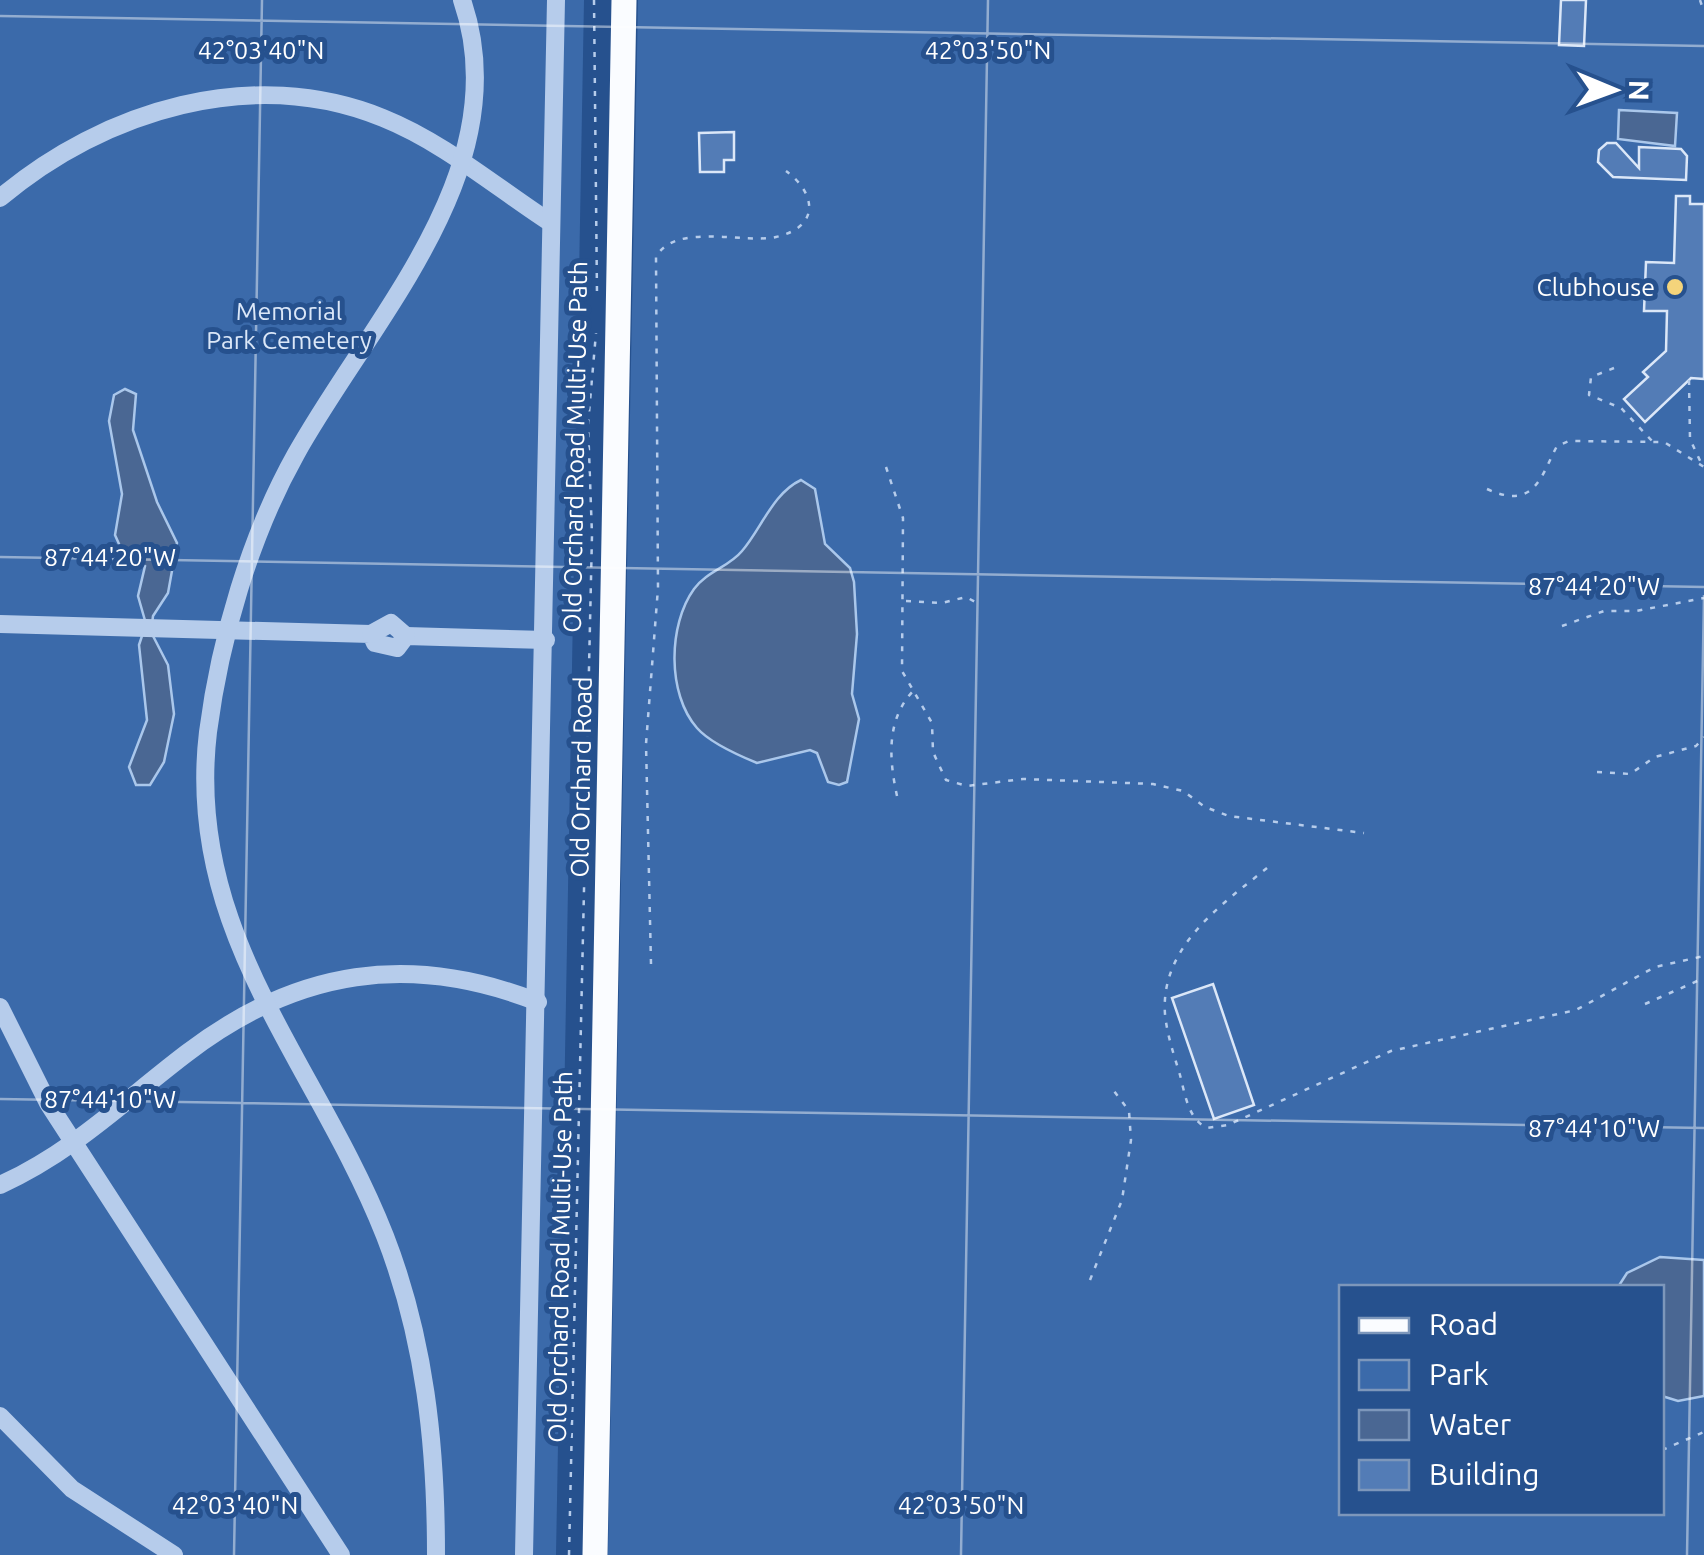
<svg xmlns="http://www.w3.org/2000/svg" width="1704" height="1555" font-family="Ubuntu,sans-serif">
<rect width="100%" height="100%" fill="#26518e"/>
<g fill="#3b6aaa" fill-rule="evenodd">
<polygon points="0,0 584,0 556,1555 0,1555"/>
<path d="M 638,0 L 1704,0 L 1704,1555 L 608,1555 ZM 1342,1288 L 1662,1288 L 1662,1512 L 1342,1512 Z"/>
</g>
<g fill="#4a6793" stroke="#aac7eb" stroke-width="2.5">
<polygon points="1619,110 1677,113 1675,146 1618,139"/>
<polygon points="125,389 136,394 133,430 157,502 177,543 168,593 153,616 151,632 168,665 174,714 164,762 150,785 136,785 129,767 147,720 139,645 146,624 138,596 145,566 123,553 115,535 122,494 109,421 114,395"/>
<path d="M 801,480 L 815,489 L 825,544 L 850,568 L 854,582 L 857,634 L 852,694 L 859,719 L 847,782 L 839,785 L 828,782 L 817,753 L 810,750 L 757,763 C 740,756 710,743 697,728 C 667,694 668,625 694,589 C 707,571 729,567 742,551 C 761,529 773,493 801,480 Z"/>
<polygon points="1660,1257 1704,1260 1704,1396 1678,1401 1662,1396 1662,1288 1618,1287 1627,1273"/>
</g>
<g fill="#537cb6" stroke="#dbe7f8" stroke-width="2.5">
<polygon points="1561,0 1586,0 1584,46 1559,45"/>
<polygon points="734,132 734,160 724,160 724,172 700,172 699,133"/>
<polygon points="1607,143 1616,143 1639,168 1639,147 1681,149 1687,156 1686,180 1613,177 1598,162 1599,150"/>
<polygon points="1676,196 1690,196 1690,204 1704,204 1704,379 1691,378 1645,422 1624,399 1648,377 1643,372 1666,351 1667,311 1644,311 1646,262 1674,263"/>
<polygon points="1213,984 1254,1105 1214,1119 1172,998"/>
</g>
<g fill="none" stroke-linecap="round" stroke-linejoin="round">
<g stroke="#b6cceb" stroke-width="2.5" stroke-dasharray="5 8" stroke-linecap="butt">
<polyline points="594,0 597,295"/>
<polyline points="1700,0 1704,12"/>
<polyline points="1614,368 1591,377 1589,395 1621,408 1653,442"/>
<polyline points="1689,380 1690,439 1702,465"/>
<polyline points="886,467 903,518 902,671 932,723 933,752 946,780 967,786 1023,779 1153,784 1183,791 1205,807 1229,816 1364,833"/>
<path d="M 1487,489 C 1535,511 1541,476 1557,446 L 1569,441 L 1664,442 L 1704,467"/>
<polyline points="906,601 942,603 966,597 981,605"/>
<polyline points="1562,626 1604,611 1636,611 1704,598"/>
<polyline points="1597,772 1630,774 1655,757 1696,746 1704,737"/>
<path d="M 897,796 C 889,759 886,720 913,691"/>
<path d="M 1267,868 C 1221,905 1160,947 1165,1014 C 1167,1035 1174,1055 1180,1075 C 1185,1094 1188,1119 1207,1128 L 1228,1125 L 1391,1051 L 1576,1010 L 1655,967 L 1704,956"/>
<path d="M 651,964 L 646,744 L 658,588 L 656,257 C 675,222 743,244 776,237 C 820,227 817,194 786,171"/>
<polyline points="1645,1004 1704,978"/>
<polyline points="1090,1280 1122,1200 1131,1140 1129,1111 1111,1087"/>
<polyline points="1662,1450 1704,1432"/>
<polyline points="569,1555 592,535 588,424 596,333"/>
</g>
<g stroke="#b6cceb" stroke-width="18">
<path d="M 0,198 C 104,110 253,65 383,118 C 443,142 497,188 551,223"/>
<polyline points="0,624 371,634 375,643 397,648 406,636 546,640"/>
<polyline points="371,634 391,623 406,636"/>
<polyline points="0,1007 48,1103 341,1555"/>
<path d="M 0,1185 C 73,1152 125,1100 187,1053 C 297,969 410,952 538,1002"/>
<polyline points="0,1416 72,1489 174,1555"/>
<path d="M 436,1555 C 436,1445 425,1339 385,1236 C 317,1063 184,933 208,732 C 220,639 250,536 296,454 C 371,319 520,168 462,0"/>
<polyline points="524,1555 556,0"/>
</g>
<polyline stroke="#fafcff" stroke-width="25" points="595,1555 624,0"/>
</g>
<path fill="none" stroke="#fff" stroke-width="2.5" stroke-opacity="0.45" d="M 0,16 L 1704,46M 0,557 L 1704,587M 0,1099 L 1704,1128M 234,1555 L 262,0M 961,1555 L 988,0M 1687,1555 L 1704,595"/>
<circle fill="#f4d47b" stroke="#26518e" stroke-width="4" cx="1675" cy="287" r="10"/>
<g text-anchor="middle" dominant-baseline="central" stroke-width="10" stroke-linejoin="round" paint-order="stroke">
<g font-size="25" fill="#fff" stroke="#26518e" text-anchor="end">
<text x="1655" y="287">Clubhouse</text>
</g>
<g font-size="25" fill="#dbe7f8" stroke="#26518e">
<text x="289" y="311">Memorial<tspan x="289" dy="29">Park Cemetery</tspan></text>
</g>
<g font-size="25" fill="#fff" stroke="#26518e">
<text transform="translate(575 447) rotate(-89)">Old Orchard Road Multi-Use Path</text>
<text transform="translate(581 777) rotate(-89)">Old Orchard Road</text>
<text transform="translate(560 1257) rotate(-89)">Old Orchard Road Multi-Use Path</text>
</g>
</g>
<g font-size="25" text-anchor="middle" fill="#fff" stroke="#26518e" stroke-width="10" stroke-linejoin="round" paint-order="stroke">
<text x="261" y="59">42°03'40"N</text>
<text x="988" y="59">42°03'50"N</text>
<text x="110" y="566">87°44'20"W</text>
<text x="1594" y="595">87°44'20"W</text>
<text x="110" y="1108">87°44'10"W</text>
<text x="1594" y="1137">87°44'10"W</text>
<text x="235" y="1514">42°03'40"N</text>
<text x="961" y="1514">42°03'50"N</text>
</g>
<rect x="1339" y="1285" width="325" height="230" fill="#26518e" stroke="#7d97bb" stroke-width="2.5"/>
<rect x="1359" y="1318" width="50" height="15" fill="#fafcff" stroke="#7d97bb" stroke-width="2.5"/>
<text x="1429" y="1335" font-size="30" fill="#ffffff">Road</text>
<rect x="1359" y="1360" width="50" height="30" fill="#3b6aaa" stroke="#7d97bb" stroke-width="2.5"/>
<text x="1429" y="1385" font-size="30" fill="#ffffff">Park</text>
<rect x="1359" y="1410" width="50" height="30" fill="#4a6793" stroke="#7d97bb" stroke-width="2.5"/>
<text x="1429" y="1435" font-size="30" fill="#ffffff">Water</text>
<rect x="1359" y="1460" width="50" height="30" fill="#537cb6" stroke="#7d97bb" stroke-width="2.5"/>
<text x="1429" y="1485" font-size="30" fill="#ffffff">Building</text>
<g transform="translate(1614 90) rotate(91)" stroke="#26518e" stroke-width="8" paint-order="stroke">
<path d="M0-8L18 38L0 25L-18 38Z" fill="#ffffff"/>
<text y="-15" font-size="28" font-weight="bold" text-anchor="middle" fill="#ffffff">N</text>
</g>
</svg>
